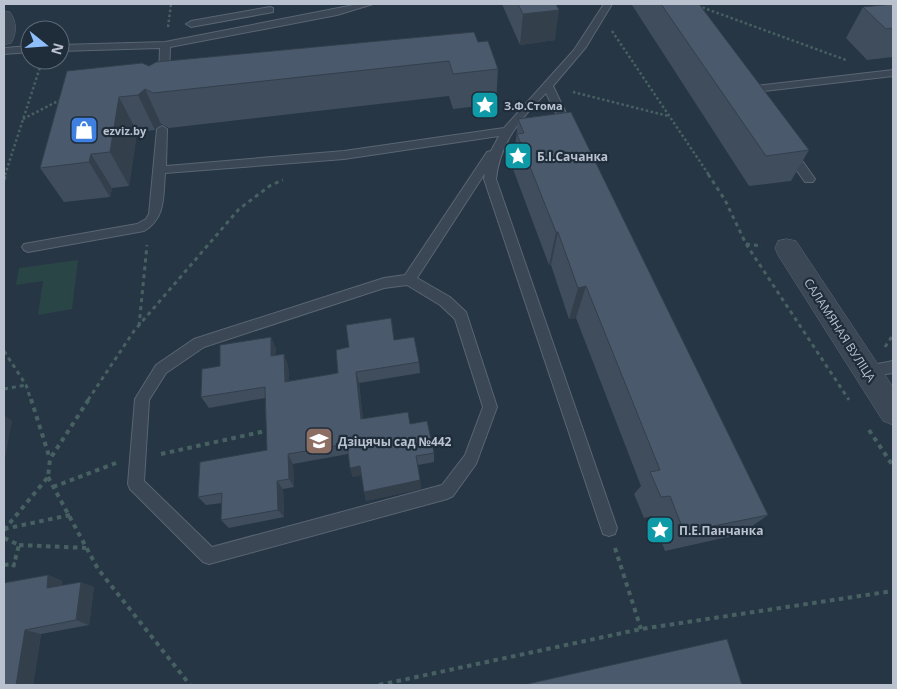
<svg xmlns="http://www.w3.org/2000/svg" width="897" height="689" font-family="'Open Sans',sans-serif">
<rect width="100%" height="100%" fill="#263645"/>
<polygon fill="#294546" points="78,260 72,309 38,315 43,281 16,285 19,268"/>
<g fill="none" stroke-linecap="round" stroke-linejoin="round">
<defs>
<g id="service">
<polygon points="359,4 373,4 337,15 170,47 169,79 164,82 159,79 160,48 60,51 60,45 165,42"/>
<path d="M 604,4 L 612,4 L 586,47 L 553,86 L 574,130 L 569,133 L 565,132 L 546,93 C 521,118 500,142 496,179 L 617,528 L 615,534 L 609,536 L 603,534 L 601,528 L 484,179 L 485,173 L 417,278 L 450,297 L 466,312 L 497,407 L 476,464 L 453,496 L 447,499 L 209,564 L 203,562 L 130,489 L 128,484 L 135,399 L 156,365 L 194,339 L 384,278 L 405,275 L 487,152 L 491,151 L 499,136 L 344,159 L 165,173 C 163,197 166,218 144,231 L 28,252 L 24,250 L 22,247 L 24,244 L 137,224 L 146,219 L 149,214 L 157,129 L 162,126 L 167,129 L 166,166 L 344,151 L 504,128 L 574,50 ZM 407,285 L 440,305 L 455,319 L 483,407 L 465,455 L 442,485 L 212,547 L 144,481 L 149,400 L 166,373 L 204,347 L 384,288 Z"/>
<polygon points="270,7 273,8 273,12 191,27 186,24 191,21"/>
<polygon points="30,46 30,52 4,54 4,48"/>
<polygon points="893,70 893,76 746,93 741,90 746,87"/>
<polygon points="789,147 793,148 813,176 815,179 813,182 805,182 785,154 784,151 785,148"/>
<polygon points="893,361 893,373 867,377 862,375 860,371 862,367"/>
</g>
<g id="minor">
<path d="M 4,11 L 10,12 C 17,22 17,33 11,43 L 4,45 Z"/>
<polygon points="787,239 796,241 893,387 893,425 883,421 778,255 775,248 778,241"/>
</g>
</defs>
<use href="#service" stroke="#5a6572" stroke-width="2"/>
<use href="#minor" stroke="#5a6572" stroke-width="1"/>
<g stroke="#476162" stroke-width="2.5" stroke-dasharray="2.5 2.5" stroke-linecap="butt">
<polyline points="693,4 846,60"/>
<polyline points="168,27 171,4"/>
<polyline points="612,31 709,175"/>
<polyline points="573,92 668,116"/>
<polyline points="23,119 62,99"/>
<polyline points="5,175 42,61"/>
</g>
<g stroke="#476162" stroke-width="3" stroke-dasharray="4 4" stroke-linecap="butt">
<polyline points="708,174 725,200 746,244 849,400"/>
<polyline points="4,180 6,174"/>
<polyline points="746,244 762,246"/>
<polyline points="139,326 147,245"/>
<polyline points="885,347 893,335"/>
<polyline points="4,351 26,385 31,400"/>
<polyline points="4,389 26,385"/>
<polyline points="88,400 134,331 239,209 271,185 283,180"/>
</g>
<g stroke="#476162" stroke-width="4" stroke-dasharray="4.5 4.5" stroke-linecap="butt">
<polyline points="31,399 50,459"/>
<polyline points="869,430 893,466"/>
<polyline points="161,454 270,430"/>
<polyline points="48,477 98,569 190,685"/>
<polyline points="53,487 116,463"/>
<polyline points="4,529 70,515"/>
<polyline points="4,530 48,477 50,459 89,399"/>
<polyline points="4,538 19,545 14,564"/>
<polyline points="19,545 86,548"/>
<polyline points="615,548 641,629"/>
<polyline points="4,565 14,564 13,568"/>
<polyline points="379,685 641,629 893,591"/>
</g>
<use href="#service" fill="#3b4755" fill-rule="evenodd"/>
<use href="#minor" fill="#3b4755" fill-rule="evenodd"/>
</g>
<g fill="#404d5d">
<polygon points="502,4 556,4 555,40 520,45"/>
<polygon points="633,4 699,4 809,150 791,181 749,186 632,5"/>
<polygon points="893,4 893,57 867,60 846,38 863,7"/>
<polygon points="478,42 498,69 496,104 453,109 449,96 169,128 161,124 155,130 137,132 129,186 112,188 110,197 64,202 40,168 149,66"/>
<polygon points="518,119 768,515 741,534 665,551 652,516 644,518 634,494 641,486 576,318 569,319 551,265 549,265 513,169"/>
<polygon points="271,337 276,349 276,355 288,365 289,381 338,373 394,340 419,362 420,373 359,383 363,419 410,424 434,453 434,462 418,465 421,489 366,501 361,475 353,477 350,468 348,454 293,464 294,487 283,489 284,517 229,528 221,520 222,503 206,505 198,497 267,450 265,398 209,408 201,397 220,366"/>
<polygon points="48,575 62,581 62,585 94,587 89,625 41,634 33,685 7,582"/>
</g>
<g fill="#343f4c">
<polygon points="559,10 555,40 520,45 523,14"/>
<polygon points="145,89 161,124 155,130 138,95"/>
<polygon points="119,97 137,132 129,186 110,152"/>
<polygon points="91,154 112,188 110,197 89,162"/>
<polygon points="556,232 558,232 551,265 549,265"/>
<polygon points="586,286 576,318 569,319 578,288"/>
<polygon points="271,337 276,349 276,367 271,356"/>
<polygon points="284,354 288,365 290,392 285,382"/>
<polygon points="356,372 359,383 364,429 361,419"/>
<polygon points="4,415 12,421 4,464"/>
<polygon points="288,454 293,464 294,487 289,479"/>
<polygon points="360,466 363,475 353,477 350,468"/>
<polygon points="420,480 421,489 366,501 364,492"/>
<polygon points="277,481 283,489 284,517 278,510"/>
<polygon points="48,575 62,581 61,593 47,588"/>
<polygon points="81,582 94,587 89,625 76,620"/>
<polygon points="25,630 41,634 33,685 16,685"/>
</g>
<g fill="#4a5a6c" stroke="#343f4c">
<polygon points="518,4 556,4 559,10 523,14"/>
<polygon points="661,4 699,4 809,150 766,156"/>
<polygon points="893,4 893,28 886,29 863,7"/>
<polygon points="474,32 478,42 488,41 498,69 453,74 449,61 153,93 145,89 138,95 119,97 110,152 91,154 89,162 40,168 67,71 142,63 149,66 156,62"/>
<polygon points="571,112 768,515 684,532 670,496 661,497 650,472 660,470 586,286 578,288 558,232 556,232 517,134 524,133 518,119"/>
<polygon points="391,318 394,340 414,337 419,362 356,372 361,419 408,412 410,424 427,421 434,453 416,456 420,480 364,492 360,466 350,468 347,444 288,454 289,479 277,481 278,510 221,520 222,493 198,497 200,462 267,450 265,387 201,397 202,369 220,366 220,345 271,337 271,356 284,354 285,382 338,373 336,350 349,347 346,325"/>
<polygon points="48,575 47,588 81,582 76,620 25,630 16,685 4,685 4,583"/>
<polygon points="727,639 742,685 523,685"/>
</g>
<defs>
<symbol id="sight-square" viewBox="-11 -11 22 22"><rect x="-9" y="-9" width="18" height="18" rx="4" fill="#0f9aa8" stroke="#1f2c3a"/><path d="M0-6L1.8-2.2L6-1.7L2.9 1.2L3.7 5.4L0 3.3L-3.7 5.4L-2.9 1.2L-6-1.7L-1.8-2.2Z" fill="#fff"/></symbol>
<symbol id="shop-square" viewBox="-11 -11 22 22"><rect x="-9" y="-9" width="18" height="18" rx="4" fill="#3f7fe0" stroke="#1f2c3a"/><path d="M-5-2.5h2.3a2.7 3.5 0 0 1 5.4 0H5L5.5 6h-11ZM-1.5-2.5h3a1.5 2.3 0 0 0-3 0Z" fill="#fff"/></symbol>
<symbol id="school-square" viewBox="-11 -11 22 22"><rect x="-9" y="-9" width="18" height="18" rx="4" fill="#8d6e63" stroke="#1f2c3a"/><path d="M0-5L7-2L0 1L-7-2ZM-4 1L0 2.5L4 1V4Q0 6-4 4Z" fill="#fff"/></symbol>
</defs>
<g fill-rule="evenodd">
<use href="#sight-square" x="469" y="89" width="32" height="32"/>
<use href="#shop-square" x="68" y="114" width="32" height="32"/>
<use href="#sight-square" x="502" y="140" width="32" height="32"/>
<use href="#school-square" x="303" y="425" width="32" height="32"/>
<use href="#sight-square" x="644" y="514" width="32" height="32"/>
</g>
<g text-anchor="middle" dominant-baseline="central" stroke-width="4.5" stroke-linejoin="round" paint-order="stroke">
<g font-size="11" font-weight="bold" fill="#b9c2ce" stroke="#1f2c3a" text-anchor="start">
<text x="504" y="105">З.Ф.Стома</text>
<text x="103" y="130">ezviz.by</text>
</g>
<g font-size="12" font-weight="bold" fill="#b9c2ce" stroke="#1f2c3a" text-anchor="start">
<text x="537" y="156">Б.І.Сачанка</text>
<text x="338" y="441">Дзіцячы сад №442</text>
<text x="679" y="530">П.Е.Панчанка</text>
</g>
<g font-size="12" fill="#b9c2ce" stroke="#1f2c3a">
<text transform="translate(840 330) rotate(57)">САЛАМЯНАЯ ВУЛІЦА</text>
</g>
</g>
<rect width="897" height="689" fill="none" stroke="#b9c2ce" stroke-width="10"/>
<g transform="translate(45 45) rotate(107)"><circle r="24" fill="#1f2c3a" stroke="#5d6875"/>
<path d="M0-4L9 19L0 12L-9 19Z" fill="#8fc0fd"/>
<text y="-8" font-size="14" font-weight="bold" text-anchor="middle" fill="#b9c2ce">N</text>
</g>
</svg>
